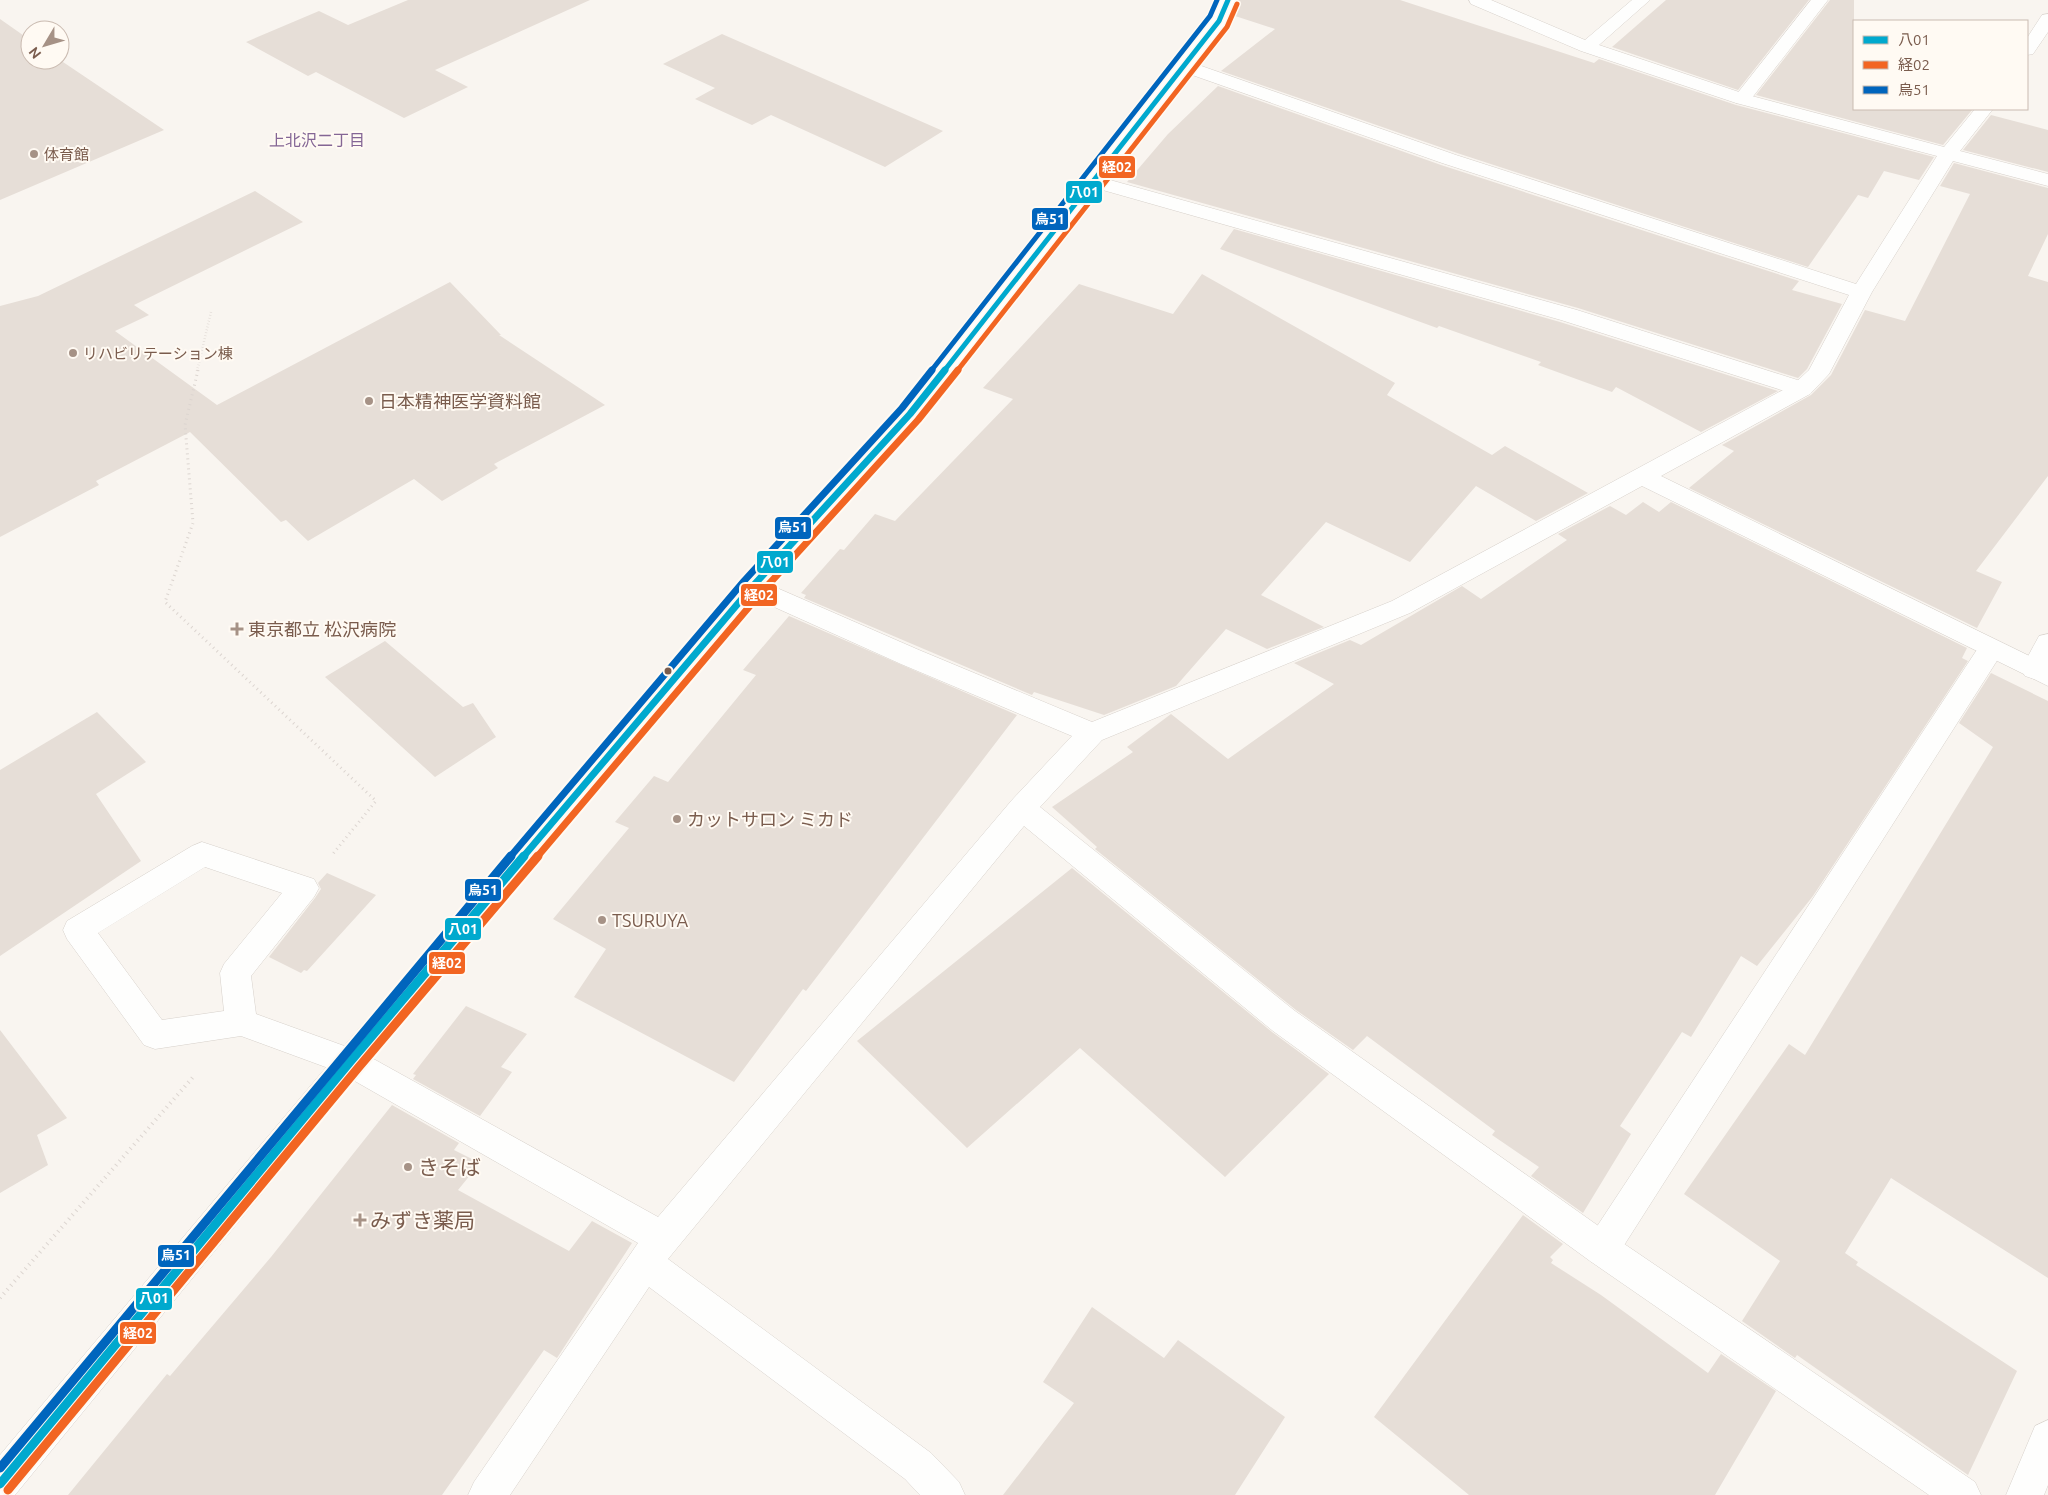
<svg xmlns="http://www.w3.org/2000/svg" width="2048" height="1495" font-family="Ubuntu,'Noto Sans JP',sans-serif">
<rect width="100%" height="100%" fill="#f9f5f0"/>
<g fill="#e6ded7">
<polygon points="408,0 590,0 435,70 468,87 404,118 316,72 308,76 246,42 319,11 348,25"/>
<polygon points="1238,0 1400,0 1594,63 1599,59 1736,105 1934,157 1919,180 1884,171 1868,198 1858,195 1808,267 1457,153 1221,71 1275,29 1232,15"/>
<polygon points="1666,0 1809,0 1738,90 1612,47"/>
<polygon points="1830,0 1854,0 1854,109 1972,110 1943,145 1756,95"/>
<polygon points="0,19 30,40 30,60 60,60 164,130 0,200"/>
<polygon points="722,34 943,131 885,167 771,115 752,125 695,99 715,88 663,64"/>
<polygon points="1218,86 1441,165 1799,281 1792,290 1842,304 1807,369 1798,378 1578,308 1127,182 1168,134"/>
<polygon points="1991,115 2048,130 2048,172 1963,150"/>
<polygon points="1954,163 2048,188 2048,234 2028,276 2048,282 2048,476 1976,571 2002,582 1977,628 1689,488 1734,451 1722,445 1811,395 1831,375 1865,310 1905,321 1970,194 1940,186"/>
<polygon points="255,191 303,222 134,305 149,315 115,331 217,405 450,282 501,335 499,335 605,405 494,464 498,468 442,501 414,479 308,541 286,520 281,522 190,432 96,481 99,485 0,537 0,306 38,296"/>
<polygon points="1234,229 1560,322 1778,391 1701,432 1616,387 1612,392 1538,365 1541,362 1439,326 1437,328 1220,249"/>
<polygon points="1202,274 1395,383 1387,395 1492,455 1505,446 1588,493 1536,521 1476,486 1410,562 1326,522 1261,595 1324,627 1267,649 1226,629 1176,686 1104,715 1034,692 1032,695 804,598 806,595 801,593 840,549 844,550 875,514 895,521 1013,399 983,388 1079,284 1173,314"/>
<polygon points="1643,502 1659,512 1671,502 1967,648 1962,658 1968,661 1813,896 1757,966 1741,956 1691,1037 1682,1032 1620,1126 1631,1134 1583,1213 1531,1176 1539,1167 1492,1135 1495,1131 1367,1036 1353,1050 1296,1010 1095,849 1097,847 1052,807 1133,752 1127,747 1171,714 1228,759 1334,684 1294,663 1350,640 1361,645 1462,586 1481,599 1567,540 1558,534 1610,506 1626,515"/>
<polygon points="789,616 1017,715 806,991 803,989 734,1082 574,997 606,949 553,919 629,828 615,822 654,776 668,782 756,675 743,670"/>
<polygon points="385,641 463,707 473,703 496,737 435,777 325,677"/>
<polygon points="1991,673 2048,701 2048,1278 1891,1178 1845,1253 1858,1262 1856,1265 2017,1371 1968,1475 1797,1355 1795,1358 1742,1321 1780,1261 1684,1194 1789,1044 1805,1055 1993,747 1959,723"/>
<polygon points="97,712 146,762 96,794 141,861 0,956 0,770"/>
<polygon points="1072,868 1272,1032 1329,1074 1225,1177 1080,1048 967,1148 857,1041"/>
<polygon points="327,873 376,895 307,971 304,970 301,973 269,957 315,898 321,889 318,883"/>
<polygon points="466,1006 527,1034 501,1067 512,1072 480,1116 413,1079 416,1075 413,1074"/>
<polygon points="0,1030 67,1118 37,1135 48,1165 0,1193"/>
<polygon points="392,1105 459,1143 454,1150 480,1163 458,1190 569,1251 592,1221 632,1243 557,1358 544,1350 442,1495 68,1495 167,1374 170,1376 271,1257"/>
<polygon points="1523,1215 1563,1244 1550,1257 1553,1260 1551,1263 1601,1295 1708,1373 1721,1354 1776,1391 1715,1495 1469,1495 1374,1417"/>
<polygon points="1092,1307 1164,1358 1178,1340 1285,1417 1235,1495 1003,1495 1074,1403 1043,1382"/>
</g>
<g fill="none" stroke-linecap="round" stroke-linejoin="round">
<defs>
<g id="lane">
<polygon points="1811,0 1828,0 1748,103 1736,103 1733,99 1736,95"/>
<polygon points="1092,175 1577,310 1810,384 1813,389 1810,394 1802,396 1794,394 1561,320 1085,185 1082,181 1085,177"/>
<polygon points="2048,634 2048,667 2043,676 2034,679 2025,676 2021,669 2039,636"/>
<polygon points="1991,640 2000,642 2004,649 2000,656 1614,1261 1602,1266 1590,1261 1585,1249 1590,1237 1982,642"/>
<path d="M 202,842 L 314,879 L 319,888 L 314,897 L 251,976 L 256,1014 L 361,1052 L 366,1062 L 361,1072 L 350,1076 L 241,1036 L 155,1049 L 144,1045 L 67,939 L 63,930 L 67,921 L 192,846 ZM 205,867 L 282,893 L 224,964 L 220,973 L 224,1011 L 162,1020 L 98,933 Z"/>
</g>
<g id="street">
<polygon points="1469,0 1491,0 1585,40 1632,0 1650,0 1599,45 1748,95 1944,147 1975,109 1993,109 1960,151 2048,174 2048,186 1953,161 1872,292 1829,374 1810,394 1661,476 2048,665 2048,686 1642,486 1410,613 1102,740 1040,807 1295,1011 1614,1237 1975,1482 1981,1495 1929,1495 1590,1261 1273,1031 1024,826 668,1259 931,1453 959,1482 965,1495 920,1495 905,1479 649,1287 510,1495 468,1495 474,1482 638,1243 339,1072 334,1062 339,1052 350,1048 361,1052 658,1217 1012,800 1072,736 901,664 743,593 739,587 743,581 752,578 761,581 919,650 1092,722 1392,601 1794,384 1809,370 1849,295 1442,163 1178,70 1175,66 1178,62 1190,62 1456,155 1856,284 1937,156 1736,103 1581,51 1471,4"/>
<polygon points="2048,14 2048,32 2033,54 2027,55 2027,38 2042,15"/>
<polygon points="2048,1420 2048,1485 2044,1495 2006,1495 2035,1426"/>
</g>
<polygon id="secondary" points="1220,0 1236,0 1225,25 918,419 761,593 361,1072 15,1495 0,1495 0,1455 339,1052 743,581 902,409 1211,20"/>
</defs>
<use href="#lane" stroke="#d7d1cb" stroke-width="1"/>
<use href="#street" stroke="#d7d1cb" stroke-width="1"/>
<use href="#secondary" stroke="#d9d2cb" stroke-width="1"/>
<polyline stroke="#dcd5d0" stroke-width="2.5" stroke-dasharray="0.5 2.5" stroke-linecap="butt" points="197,371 211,312"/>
<polyline stroke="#dcd5d0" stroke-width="3" stroke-dasharray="1 4" stroke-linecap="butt" points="198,370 185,425 193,523 165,602 376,801 332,855"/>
<polyline stroke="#dcd5d0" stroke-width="4" stroke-dasharray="1 4.5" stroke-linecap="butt" points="0,1298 194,1076"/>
<use href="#lane" fill="#fefefd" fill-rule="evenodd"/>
<use href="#street" fill="#fefefd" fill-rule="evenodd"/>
<use href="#secondary" fill="#fefefd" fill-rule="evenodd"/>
<defs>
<polyline id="bus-1-far2" points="944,371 1219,21 1228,0"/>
<polyline id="bus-1-far1" points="523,857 752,587 910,414 945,370"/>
<polyline id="bus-1" points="0,1484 350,1062 524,856"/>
<polyline id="bus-2-far2" points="957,371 1227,27 1237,4"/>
<polyline id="bus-2-far1" points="537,857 760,594 918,420 958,370"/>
<polyline id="bus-2" points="8,1490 358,1068 538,856"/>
<polyline id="bus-3-far2" points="931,371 1210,16 1217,0"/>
<polyline id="bus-3-far1" points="510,857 744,581 902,408 932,370"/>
<polyline id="bus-3" points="0,1468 511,856"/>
</defs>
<use href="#bus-1-far2" stroke="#fffaf3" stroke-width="8"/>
<use href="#bus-1-far1" stroke="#fffaf3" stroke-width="11"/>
<use href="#bus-1" stroke="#fffaf3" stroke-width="13"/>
<use href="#bus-2-far2" stroke="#fffaf3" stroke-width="8"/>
<use href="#bus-2-far1" stroke="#fffaf3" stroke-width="11"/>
<use href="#bus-2" stroke="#fffaf3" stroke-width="13"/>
<use href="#bus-3-far2" stroke="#fffaf3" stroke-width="8"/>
<use href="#bus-3-far1" stroke="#fffaf3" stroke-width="11"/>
<use href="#bus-3" stroke="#fffaf3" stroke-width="13"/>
<use href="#bus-1-far2" stroke="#00a9ce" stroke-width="5"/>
<use href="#bus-1-far1" stroke="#00a9ce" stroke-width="7"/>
<use href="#bus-1" stroke="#00a9ce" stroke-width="9"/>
<use href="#bus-2-far2" stroke="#f26522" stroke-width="5"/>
<use href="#bus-2-far1" stroke="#f26522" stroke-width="7"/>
<use href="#bus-2" stroke="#f26522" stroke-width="9"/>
<use href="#bus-3-far2" stroke="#0065bd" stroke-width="5"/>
<use href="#bus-3-far1" stroke="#0065bd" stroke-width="7"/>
<use href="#bus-3" stroke="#0065bd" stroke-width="9"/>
</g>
<g fill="#a69286" stroke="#fffaf3" stroke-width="2">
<circle cx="34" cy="154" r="5"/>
<circle cx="73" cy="353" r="5"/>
<circle cx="369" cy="401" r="5"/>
<path d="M234.5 621.5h5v5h5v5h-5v5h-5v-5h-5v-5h5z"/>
<circle cx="677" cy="819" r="5"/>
<circle cx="602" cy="920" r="5"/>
<circle cx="408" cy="1167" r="5"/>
<path d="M357.5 1212.5h5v5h5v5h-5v5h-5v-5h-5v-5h5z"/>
</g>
<circle fill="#7a5c4d" stroke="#fffaf3" stroke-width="2" cx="668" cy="671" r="4.5"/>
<g text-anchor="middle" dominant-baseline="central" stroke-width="4" stroke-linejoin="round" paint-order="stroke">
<g font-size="15" fill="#7a5c4d" stroke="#fffaf3" text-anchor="start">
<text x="44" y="154">体育館</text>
<text x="83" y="353">リハビリテーション棟</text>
</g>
<g font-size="16" fill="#846695" stroke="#fffaf3">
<text x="317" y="140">上北沢二丁目</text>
</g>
<g font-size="18" fill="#7a5c4d" stroke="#fffaf3" text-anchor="start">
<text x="379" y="401">日本精神医学資料館</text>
<text x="248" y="629">東京都立 松沢病院</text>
<text x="687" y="819">カットサロン ミカド</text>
<text x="612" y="920">TSURUYA</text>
</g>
<g font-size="21" fill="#7a5c4d" stroke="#fffaf3" text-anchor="start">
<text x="418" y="1167">きそば</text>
<text x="370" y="1220">みずき薬局</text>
</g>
</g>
<g stroke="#fffaf3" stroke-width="2">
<rect x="1098" y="155" width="38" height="24" rx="5" fill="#f26522"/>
<rect x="1065" y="180" width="38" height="24" rx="5" fill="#00a9ce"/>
<rect x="1031" y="207" width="38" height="24" rx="5" fill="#0065bd"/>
<rect x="774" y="516" width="38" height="24" rx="5" fill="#0065bd"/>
<rect x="756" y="550" width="38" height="24" rx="5" fill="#00a9ce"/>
<rect x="740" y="583" width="38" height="24" rx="5" fill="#f26522"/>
<rect x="464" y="878" width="38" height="24" rx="5" fill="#0065bd"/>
<rect x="444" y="917" width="38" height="24" rx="5" fill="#00a9ce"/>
<rect x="428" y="951" width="38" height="24" rx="5" fill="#f26522"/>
<rect x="157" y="1244" width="38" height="24" rx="5" fill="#0065bd"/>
<rect x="135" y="1287" width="38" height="24" rx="5" fill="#00a9ce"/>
<rect x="119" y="1321" width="38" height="24" rx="5" fill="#f26522"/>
</g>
<g font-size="14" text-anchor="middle" font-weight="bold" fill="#fff">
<text x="1117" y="172">経02</text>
<text x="1084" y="197">八01</text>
<text x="1050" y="224">烏51</text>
<text x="793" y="532">烏51</text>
<text x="775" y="567">八01</text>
<text x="759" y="600">経02</text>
<text x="483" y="895">烏51</text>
<text x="463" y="934">八01</text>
<text x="447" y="968">経02</text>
<text x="176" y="1260">烏51</text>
<text x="154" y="1303">八01</text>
<text x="138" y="1338">経02</text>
</g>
<rect x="1853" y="20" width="175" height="90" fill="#fffaf3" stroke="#cabbb1"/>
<rect x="1863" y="36" width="25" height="8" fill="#00a9ce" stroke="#cabbb1"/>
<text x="1898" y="45" font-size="15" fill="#7a5c4d">八01</text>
<rect x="1863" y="61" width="25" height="8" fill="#f26522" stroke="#cabbb1"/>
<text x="1898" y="70" font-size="15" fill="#7a5c4d">経02</text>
<rect x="1863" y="86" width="25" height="8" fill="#0065bd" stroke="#cabbb1"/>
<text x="1898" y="95" font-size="15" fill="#7a5c4d">烏51</text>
<g transform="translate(45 45) rotate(232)"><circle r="24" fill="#fffaf3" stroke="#cabbb1"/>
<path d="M0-4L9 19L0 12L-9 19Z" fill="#a69286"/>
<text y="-8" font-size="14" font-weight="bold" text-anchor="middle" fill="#7a5c4d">N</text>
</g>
</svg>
